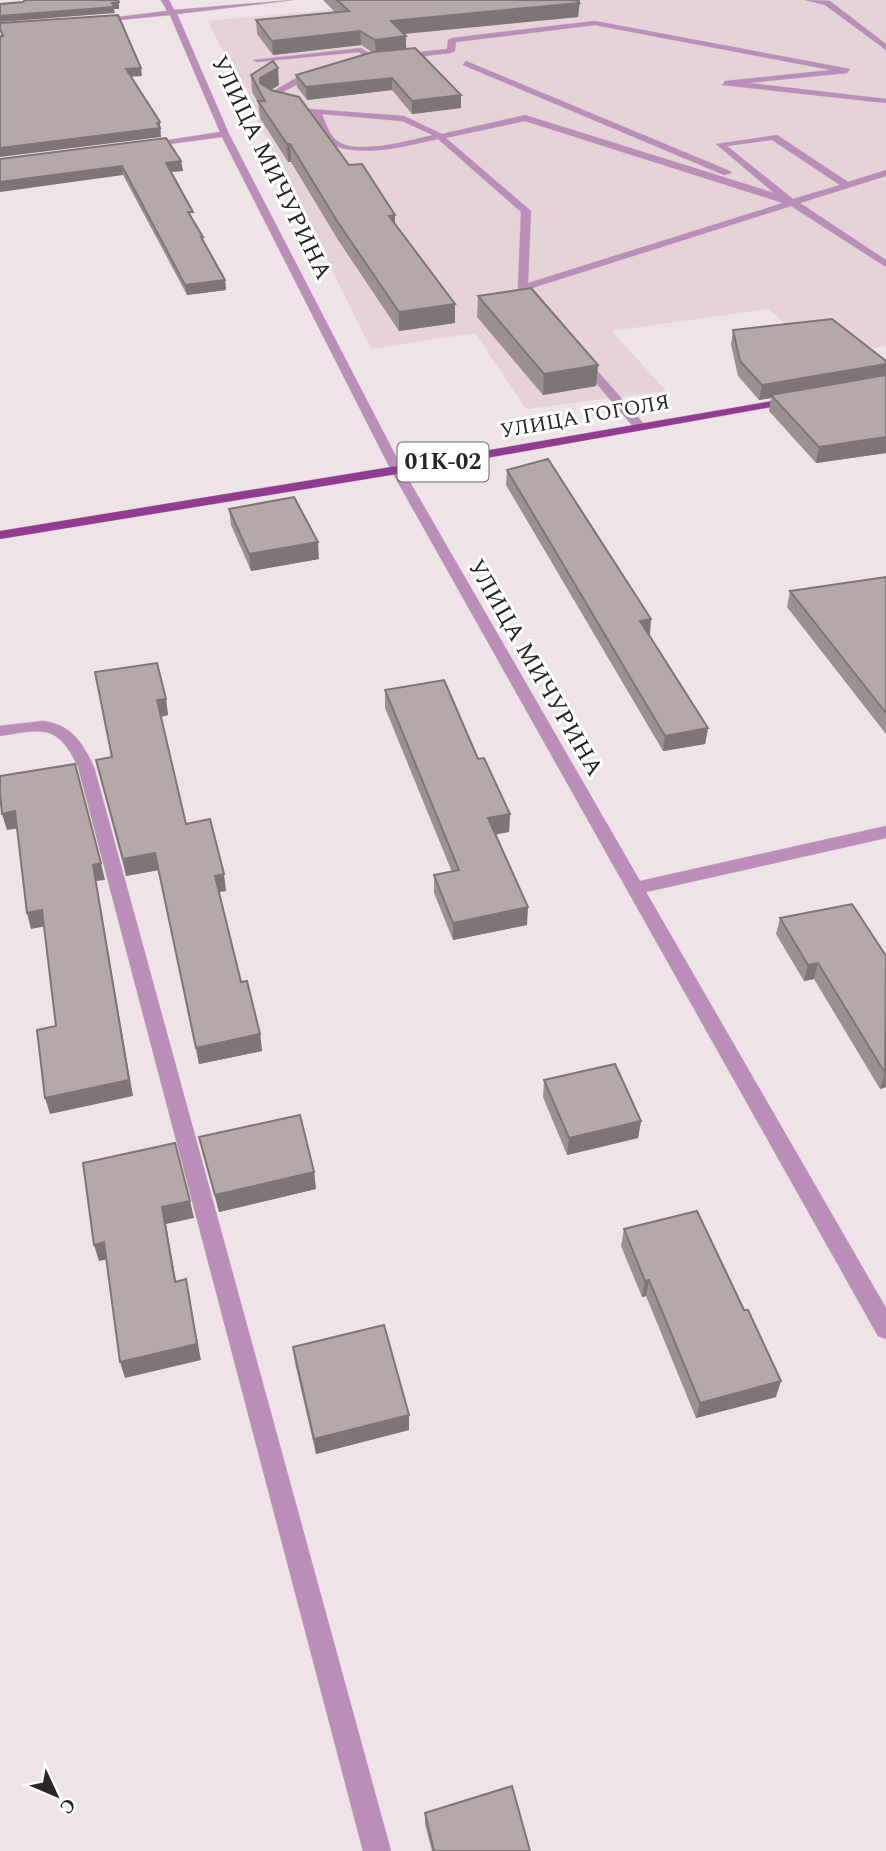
<svg xmlns="http://www.w3.org/2000/svg" width="886" height="1851" font-family="Spectral,serif">
<rect width="100%" height="100%" fill="#eee3e7"/>
<polygon fill="#e6d3d8" points="436,0 886,0 886,346 822,355 768,309 612,331 666,391 526,409 475,333 371,349 208,21"/>
<g fill="none" stroke-linecap="round" stroke-linejoin="round">
<defs>
<g id="minor">
<polygon points="161,0 169,0 174,10 293,0 177,14 229,134 403,470 640,881 886,826 886,838 646,892 886,1308 886,1339 878,1336 391,470 222,137 146,147 142,144 220,132 170,15 98,22 94,20 167,11"/>
<polygon points="805,0 830,1 886,44 886,50 825,5"/>
<polygon points="595,21 850,69 847,73 748,83 886,99 886,103 722,85 725,81 831,70 595,25 456,42 455,51 451,53 373,62 359,52 257,62 253,60 361,48 375,57 447,49 448,40 452,38"/>
<polygon points="466,61 730,171 732,173 724,175 463,65"/>
<polygon points="319,72 322,76 302,82 273,97 279,100 279,104 273,104 263,97 296,78"/>
<path d="M 310,109 L 404,116 L 442,134 L 525,115 L 774,193 L 716,144 L 777,135 L 848,182 L 886,170 L 886,176 L 800,203 L 886,260 L 886,267 L 791,206 L 529,289 L 543,307 L 534,309 L 518,288 L 521,212 L 438,139 C 401,147 365,158 329,144 L 313,114 L 306,111 ZM 322,114 L 402,121 L 433,135 C 412,140 352,157 335,139 C 329,133 325,122 322,114 ZM 525,121 L 783,203 L 528,283 L 531,211 L 446,138 ZM 772,140 L 840,185 L 793,199 L 727,146 Z"/>
<polygon points="579,359 587,359 644,424 644,430 636,430 579,363"/>
<path d="M 43,721 C 72,725 82,742 94,767 L 391,1851 L 363,1851 L 78,767 C 58,724 43,729 0,736 L 0,726 Z"/>
</g>
<polygon id="major" points="790,398 796,401 794,403 397,474 0,539 0,531 397,466"/>
</defs>
<use href="#minor" stroke="#cbc1c4" stroke-width="1"/>
<use href="#major" stroke="#cbc1c4" stroke-width="1"/>
<use href="#minor" fill="#bb8db9" fill-rule="evenodd"/>
<use href="#major" fill="#913c90" fill-rule="evenodd"/>
</g>
<g fill="#9b9190">
<polygon points="323,0 580,0 578,17 404,34 406,36 406,49 461,108 412,114 392,90 307,100 297,87 296,75 372,52 361,45 273,55 257,34 256,20 336,13"/>
<polygon points="251,75 279,85 271,90 349,165 395,224 455,323 399,331 338,240 291,162 288,162 260,118 258,102 252,92"/>
<polygon points="0,159 181,161 183,171 171,172 194,221 203,237 204,243 225,280 226,290 187,295 123,175"/>
<polygon points="478,296 596,386 543,395 477,317"/>
<polygon points="733,330 886,361 886,453 816,463 769,411 771,398 759,400 738,376 731,345"/>
<polygon points="507,470 651,619 649,634 708,728 705,744 663,751 506,485"/>
<polygon points="229,509 319,559 251,571 231,525"/>
<polygon points="886,577 886,734 787,607 790,591"/>
<polygon points="385,690 478,759 510,814 509,832 495,834 527,925 453,940 434,893 434,875 452,872 385,708"/>
<polygon points="166,699 168,715 161,717 186,824 226,891 219,892 241,982 260,1034 262,1051 199,1064 159,870 126,876 96,760 112,757"/>
<polygon points="780,918 886,956 886,1087 880,1089 814,979 804,981 776,934"/>
<polygon points="544,1080 641,1121 638,1138 567,1155 543,1097"/>
<polygon points="199,1137 314,1172 316,1189 219,1212 203,1154"/>
<polygon points="624,1229 744,1310 776,1397 696,1418 646,1296 642,1297 621,1246"/>
<polygon points="293,1347 409,1430 316,1454 295,1363"/>
<polygon points="425,1813 530,1851 432,1851 425,1824"/>
</g>
<g fill="#7e7676">
<polygon points="571,0 580,0 578,17 391,35 391,21"/>
<polygon points="119,2 119,9 114,9 115,13 0,22 0,16"/>
<polygon points="360,31 361,45 273,55 272,41"/>
<polygon points="406,36 406,51 376,54 375,40"/>
<polygon points="141,68 142,76 127,77 126,69"/>
<polygon points="278,68 279,85 262,95 260,78"/>
<polygon points="392,78 392,90 307,100 306,87"/>
<polygon points="461,95 461,108 412,114 412,101"/>
<polygon points="160,122 161,137 0,157 0,148"/>
<polygon points="287,144 290,144 291,162 288,162"/>
<polygon points="181,161 183,171 167,172 166,163"/>
<polygon points="122,166 123,175 0,192 0,182"/>
<polygon points="395,215 395,234 389,216"/>
<polygon points="225,280 226,290 187,295 185,285"/>
<polygon points="455,304 455,323 399,331 399,312"/>
<polygon points="886,364 886,379 771,395 771,398 759,400 762,385"/>
<polygon points="598,365 596,386 543,395 544,374"/>
<polygon points="886,437 886,453 816,463 819,447"/>
<polygon points="318,542 319,559 251,571 249,554"/>
<polygon points="651,619 650,634 638,636 640,621"/>
<polygon points="166,699 168,715 160,717 157,700"/>
<polygon points="708,728 705,744 663,751 665,736"/>
<polygon points="15,811 20,828 7,830 2,814"/>
<polygon points="510,814 509,832 488,836 488,818"/>
<polygon points="155,853 159,870 126,876 123,859"/>
<polygon points="101,863 105,880 96,881 133,1096 50,1114 45,1098 93,865"/>
<polygon points="224,874 226,891 217,892 215,876"/>
<polygon points="528,907 527,925 453,940 453,923"/>
<polygon points="42,910 46,926 31,929 27,913"/>
<polygon points="818,963 814,979 804,981 808,965"/>
<polygon points="260,1034 262,1051 199,1064 196,1048"/>
<polygon points="885,1073 886,1087 880,1089"/>
<polygon points="641,1121 638,1138 567,1155 569,1138"/>
<polygon points="314,1172 316,1189 219,1212 215,1195"/>
<polygon points="190,1201 194,1218 166,1224 179,1298 175,1282 162,1207"/>
<polygon points="104,1242 109,1259 99,1261 94,1245"/>
<polygon points="186,1279 201,1360 125,1378 120,1362"/>
<polygon points="649,1280 646,1296 642,1297 645,1281"/>
<polygon points="781,1381 776,1397 696,1418 700,1403"/>
<polygon points="409,1415 409,1430 316,1454 314,1439"/>
</g>
<g fill="#b4a9a8" stroke="#7e7676" stroke-width="2">
<polygon points="25,0 118,0 119,2 112,3 114,7 0,16 0,4 23,2"/>
<polygon points="337,0 575,0 579,3 391,21 406,36 375,40 360,31 272,41 256,20 349,11"/>
<polygon points="118,15 141,68 126,69 160,122 157,123 160,128 0,148 0,36 3,36 0,29 0,23"/>
<polygon points="415,48 461,95 412,101 392,78 306,87 296,75 373,52"/>
<polygon points="273,61 278,68 260,78 260,83 271,90 299,97 349,165 362,164 395,215 389,216 455,304 399,312 337,221 290,144 287,144 258,101 265,101 251,75"/>
<polygon points="166,138 181,161 166,163 193,212 188,212 203,237 201,237 225,280 185,285 122,166 0,182 0,159"/>
<polygon points="531,288 598,365 544,374 478,296"/>
<polygon points="832,319 886,361 886,364 762,385 740,361 733,330"/>
<polygon points="886,375 886,437 819,447 771,395"/>
<polygon points="548,459 651,619 640,621 708,728 665,736 507,470"/>
<polygon points="294,497 318,542 249,554 229,509"/>
<polygon points="886,577 886,713 790,591"/>
<polygon points="157,663 166,699 157,700 186,824 210,819 224,874 215,876 241,982 247,981 260,1034 196,1048 155,853 123,859 96,760 112,757 95,672"/>
<polygon points="444,680 478,759 484,758 510,814 488,818 528,907 453,923 434,875 459,870 385,690"/>
<polygon points="75,764 101,863 93,865 129,1080 45,1098 37,1030 56,1026 42,910 27,913 15,811 2,814 0,793 0,776"/>
<polygon points="852,904 886,956 885,1073 818,963 808,965 780,918"/>
<polygon points="615,1064 641,1121 569,1138 544,1080"/>
<polygon points="300,1115 314,1172 215,1195 199,1137"/>
<polygon points="175,1143 190,1201 162,1207 175,1282 186,1279 197,1344 120,1362 104,1242 94,1245 83,1163"/>
<polygon points="697,1211 744,1310 748,1310 781,1381 700,1403 649,1280 645,1281 624,1229"/>
<polygon points="384,1325 409,1415 314,1439 293,1347"/>
<polygon points="512,1786 530,1851 434,1851 425,1813"/>
</g>
<g text-anchor="middle" dominant-baseline="central" stroke-width="6" stroke-linejoin="round" paint-order="stroke">
<g font-size="21" fill="#292526" stroke="#fff">
<text transform="translate(585 417) rotate(-10)">УЛИЦА ГОГОЛЯ</text>
</g>
<rect fill="#fff" stroke="#696667" stroke-width="2" x="397.5" y="442.5" width="91" height="39" rx="5"/>
<g font-size="23" font-weight="bold" fill="#292526">
<text x="443" y="462">01К-02</text>
</g>
<g font-size="24" fill="#292526" stroke="#fff">
<text transform="translate(271 168) rotate(64)">УЛИЦА МИЧУРИНА</text>
<text transform="translate(535 668) rotate(60)">УЛИЦА МИЧУРИНА</text>
</g>
</g>
<g transform="translate(56 1795) rotate(134)" stroke="#ffffff" stroke-width="5" paint-order="stroke">
<path d="M0-5L12 26L0 18L-12 26Z" fill="#292526"/>
<text y="-10" font-size="19" font-weight="bold" text-anchor="middle" fill="#292526">С</text>
</g>
</svg>
